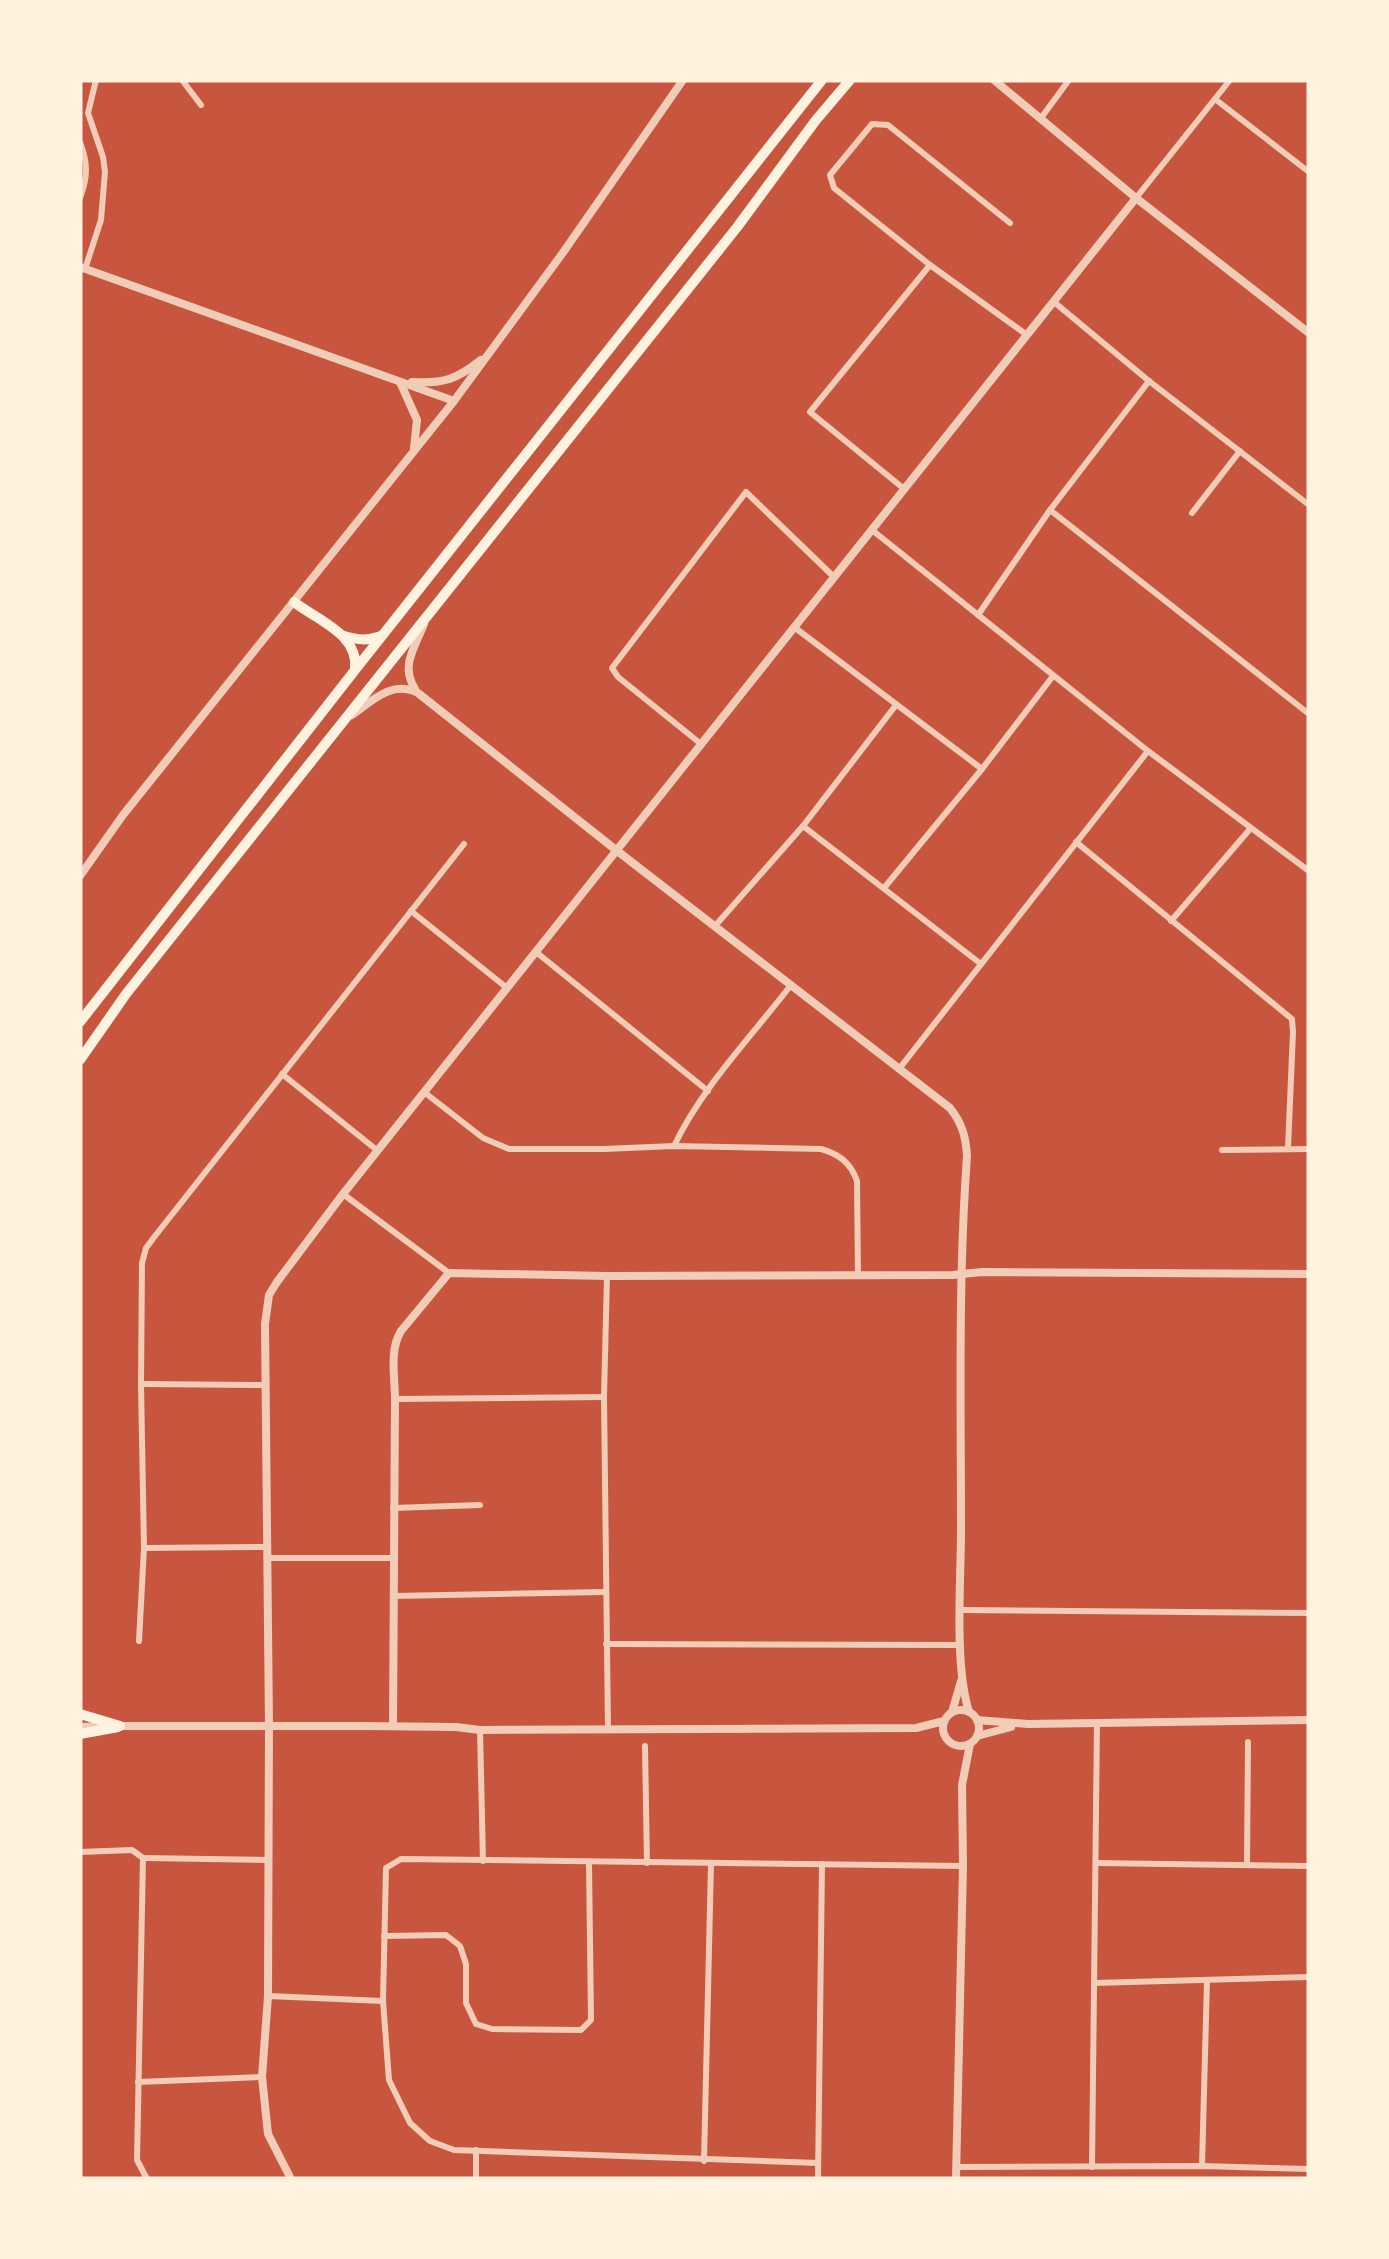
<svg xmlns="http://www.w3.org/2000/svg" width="1389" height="2259" font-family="Ubuntu,sans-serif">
<rect width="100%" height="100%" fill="#c8553d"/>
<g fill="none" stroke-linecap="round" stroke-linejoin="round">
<g stroke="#f1ccb7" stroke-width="6">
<polyline points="182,80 201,105"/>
<polyline points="1215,99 1309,172"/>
<polyline points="1041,118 1069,80"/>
<path d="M 80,142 C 88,163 88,177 80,198"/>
<polyline points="1136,198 1230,80"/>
<polyline points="1010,223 888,125 872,124 830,175 834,188 930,265 1027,335"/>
<polyline points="85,269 101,220 105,172 103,157 88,113 96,80"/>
<polyline points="1054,302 1149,381 1309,505"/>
<polyline points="903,488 810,412 930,265"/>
<polyline points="1050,510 1309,714"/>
<polyline points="1192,513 1240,451"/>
<polyline points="872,530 1148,751 1309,871"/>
<polyline points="978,615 1050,510 1149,381"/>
<polyline points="794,627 982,769"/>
<polyline points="701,744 618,677 612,668 746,492 834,577"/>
<polyline points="803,826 981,964"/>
<polyline points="1076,842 1292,1019 1293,1032 1288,1148"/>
<polyline points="884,888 982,769 1053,676"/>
<polyline points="411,911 507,988"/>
<polyline points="1171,921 1250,829"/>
<polyline points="715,926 803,826 896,705"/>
<polyline points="536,952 708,1091"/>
<polyline points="899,1069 1148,751"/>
<polyline points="282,1074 378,1151"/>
<path d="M 424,1092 L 483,1138 L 509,1149 L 604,1149 L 674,1146 L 821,1149 C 839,1154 851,1163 857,1181 L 858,1275"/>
<path d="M 674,1146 C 702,1087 751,1037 791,985"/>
<polyline points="1222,1150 1309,1149"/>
<polyline points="343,1194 449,1273"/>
<polyline points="607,1276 604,1397 608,1729"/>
<polyline points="141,1384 265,1385"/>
<polyline points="395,1399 604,1397"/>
<polyline points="393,1508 480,1505"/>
<polyline points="144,1548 268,1547"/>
<polyline points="268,1558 393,1558"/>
<polyline points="393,1596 605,1592"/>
<polyline points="961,1610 1309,1613"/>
<polyline points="139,1641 144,1548 141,1384 142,1263 146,1248 155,1236 464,844"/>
<polyline points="606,1644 961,1645"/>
<polyline points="480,1730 483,1861"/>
<polyline points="645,1746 647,1863"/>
<polyline points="80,1852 132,1850 143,1858"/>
<polyline points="143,1858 137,2160 147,2179"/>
<polyline points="143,1858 268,1860"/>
<polyline points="1096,1863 1309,1866"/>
<polyline points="1247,1865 1248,1742"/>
<polyline points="384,1936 446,1935 460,1946 466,1964 466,2003 476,2024 492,2029 581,2030 591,2020 589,1862"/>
<polyline points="1094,1983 1309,1977"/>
<polyline points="268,1996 383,2001"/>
<polyline points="138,2082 262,2077"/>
<polyline points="704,2161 711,1864"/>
<polyline points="818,2163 454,2150 430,2141 410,2123 389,2080 383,2001 386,1868 401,1859 963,1866"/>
<polyline points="1202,2166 1207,1981"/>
<polyline points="956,2167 1202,2166 1309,2169"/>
<polyline points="1092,2167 1097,1722"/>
<polyline points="476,2179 476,2150"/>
<polyline points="818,2179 822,1864"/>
</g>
<g stroke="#f1ccb7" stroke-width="8">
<polyline points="994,80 1136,198 1309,333"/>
<polyline points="80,267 454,401"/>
<polyline points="400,382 417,420 414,448"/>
<path d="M 412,382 C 444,384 457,379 481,360"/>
<path d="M 415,689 C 400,666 415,647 424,624"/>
<path d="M 352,715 C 373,700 392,680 418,693 L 616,850 L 950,1108 C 962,1123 966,1137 967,1156 C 958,1280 961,1405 961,1530 C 961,1582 954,1663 969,1712"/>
<polyline points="80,876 123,815 454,401 562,254 683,80"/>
<circle cx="961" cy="1728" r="18"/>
<polyline points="952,1712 961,1681"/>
<polyline points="977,1720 1028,1724 1309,1720"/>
<polyline points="114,1726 364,1726 456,1727 480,1730 916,1728 944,1721"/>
<path d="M 393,1726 L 395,1399 C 395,1378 389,1350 401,1331 L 449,1273 L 607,1276 L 953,1275 L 982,1272 L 1309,1274"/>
<polyline points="80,1727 100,1726"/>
<polyline points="977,1736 1011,1727"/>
<polyline points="291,2179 268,2134 262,2077 268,1996 269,1726 265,1324 269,1295 277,1282 343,1194 1136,198"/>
<polyline points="956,2179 963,1866 962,1785 970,1744"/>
</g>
<g stroke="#fff3e0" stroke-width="10">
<path d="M 294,602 C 317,620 359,634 355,669"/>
<path d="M 344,636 C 358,640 367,641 381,636"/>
<polyline points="80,1022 355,670 822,80"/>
<polyline points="80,1060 126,994 738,226 816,120 850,80"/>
<polyline points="80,1714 120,1726"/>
<polyline points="80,1734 118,1727"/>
</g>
</g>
<rect width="1389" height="2259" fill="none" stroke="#fff3e0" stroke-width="165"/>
</svg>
